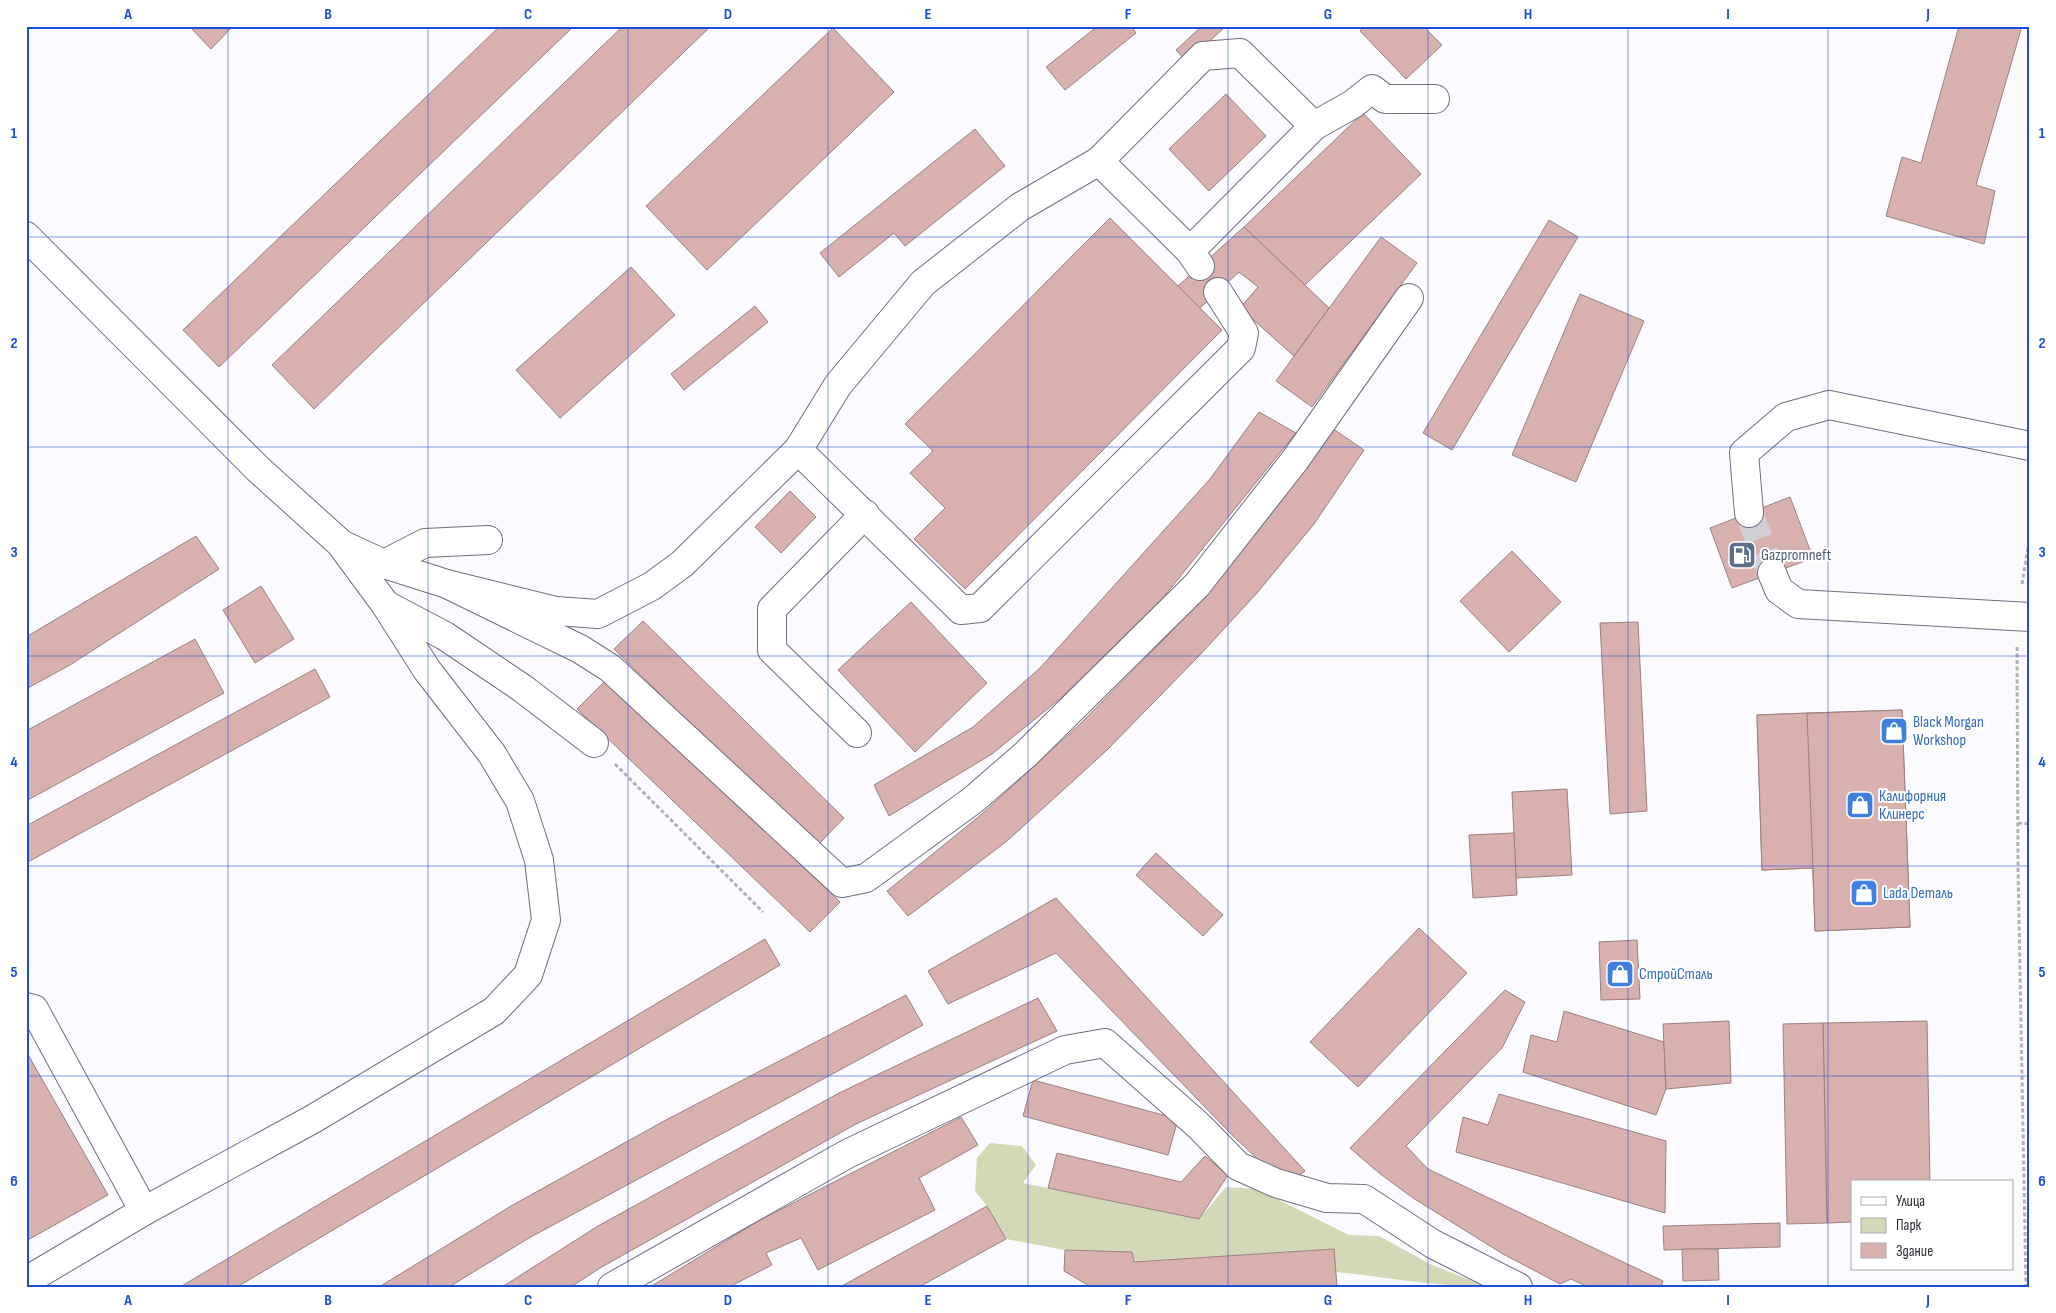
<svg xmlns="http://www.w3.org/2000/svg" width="2056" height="1313" font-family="'Sofia Sans Condensed',sans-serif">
<rect width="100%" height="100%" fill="#fbfafe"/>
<path fill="#d3d8b7" d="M 990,1143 L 1022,1146 L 1036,1165 L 1023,1183 L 1199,1219 L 1226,1187 L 1257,1189 L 1349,1235 L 1379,1236 L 1432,1265 L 1488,1287 C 1437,1287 1387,1277 1336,1272 L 1334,1249 L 1134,1262 L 1132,1252 L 1065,1250 L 1006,1239 L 987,1206 L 975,1191 L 977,1158 Z"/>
<g fill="#d8b0ae" stroke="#9b817f">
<polygon points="189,26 233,26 211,49"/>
<polygon points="500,26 574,26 219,367 183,330"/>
<polygon points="623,26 711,26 314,409 272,365"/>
<polygon points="1098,26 1131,26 1136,33 1065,90 1046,67"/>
<polygon points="1202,26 1226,26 1187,62 1176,50"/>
<polygon points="1364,26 1427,26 1425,28 1442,45 1406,79 1360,31"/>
<polygon points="1959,26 2022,26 1976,185 1995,191 1984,244 1886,216 1902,157 1921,163"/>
<polygon points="833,28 894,92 707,270 646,206"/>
<polygon points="1226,94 1266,136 1209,191 1169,149"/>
<polygon points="1363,113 1421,174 1305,285 1244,227"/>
<polygon points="975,129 1005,166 905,246 894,233 839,277 820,253"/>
<polygon points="1110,218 1222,330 965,589 914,539 945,508 910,473 933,451 905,424"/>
<polygon points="1549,220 1578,237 1452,450 1423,433"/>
<polygon points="1244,227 1329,308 1294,356 1240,308 1258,287 1239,272 1200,308 1178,286"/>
<polygon points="1381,237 1417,263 1312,407 1276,381"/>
<polygon points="631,267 675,315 560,418 516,370"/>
<polygon points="1580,294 1644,321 1576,482 1512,455"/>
<polygon points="755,306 768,322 684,390 671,374"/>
<polygon points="1259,412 1296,433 1162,599 1061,698 992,754 889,816 874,785 973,727 1040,668 1210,479"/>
<polygon points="1332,428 1364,450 1314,524 1257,593 1198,657 1106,751 1007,841 908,916 887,891 982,814 1081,723 1171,632 1228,568 1283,499"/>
<polygon points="790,491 816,517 781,553 755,527"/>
<polygon points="1790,497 1813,558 1732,588 1710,528"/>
<polygon points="196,536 219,569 70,665 26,689 26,637"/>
<polygon points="1512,551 1561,602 1509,652 1460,601"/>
<polygon points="261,586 294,639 255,663 223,610"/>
<polygon points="911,602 987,683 915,752 838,670"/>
<polygon points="643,621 844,818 816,847 614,649"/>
<polygon points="1638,622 1647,811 1610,814 1600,623"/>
<polygon points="195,639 224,693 26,801 26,731"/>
<polygon points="315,669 330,697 26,863 26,826"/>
<polygon points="607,679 840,902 810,932 577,709"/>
<polygon points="1902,710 1910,927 1815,931 1807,713"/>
<polygon points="1902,710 1910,927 1815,931 1813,868 1762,870 1757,715"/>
<polygon points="1807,713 1813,868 1762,870 1757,715"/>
<polygon points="1567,789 1572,875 1516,878 1512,792"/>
<polygon points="1514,833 1517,895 1473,898 1469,835"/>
<polygon points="1156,853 1223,915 1203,936 1136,875"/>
<polygon points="1056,898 1305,1171 1296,1178 1264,1165 1231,1134 1056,953 948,1004 928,971"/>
<polygon points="1419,928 1467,973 1358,1087 1310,1042"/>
<polygon points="765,939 780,965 237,1287 180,1287"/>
<polygon points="1637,940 1640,999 1601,1000 1599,942"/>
<polygon points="1505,990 1525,1002 1502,1048 1406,1146 1428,1169 1663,1281 1661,1287 1588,1287 1571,1279 1560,1284 1503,1254 1413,1198 1379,1173 1350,1148"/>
<polygon points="906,995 923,1025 529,1238 449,1287 379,1287 511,1206 664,1121"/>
<polygon points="1038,998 1057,1031 856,1124 600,1268 571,1287 502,1287 598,1226 839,1093"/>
<polygon points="1564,1011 1664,1042 1666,1089 1656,1115 1523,1072 1531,1035 1557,1042"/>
<polygon points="1729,1021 1731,1083 1666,1089 1663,1024"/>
<polygon points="1927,1021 1930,1182 1852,1182 1852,1222 1827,1223 1823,1023"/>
<polygon points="1823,1023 1827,1223 1787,1224 1783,1024"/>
<polygon points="26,1051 108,1195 26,1241"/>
<polygon points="1033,1080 1178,1119 1168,1155 1023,1116"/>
<polygon points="1499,1094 1666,1141 1665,1213 1456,1152 1463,1117 1488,1125"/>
<polygon points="961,1117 978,1145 919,1178 935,1210 818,1270 801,1238 766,1253 772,1265 729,1287 650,1287 760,1220"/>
<polygon points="1057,1153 1181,1182 1205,1156 1228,1175 1199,1219 1048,1188"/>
<polygon points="987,1206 1006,1239 919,1287 840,1287"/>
<polygon points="1780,1223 1780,1247 1664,1250 1663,1226"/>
<polygon points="1334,1249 1337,1286 1091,1287 1064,1271 1065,1250 1132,1252 1134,1262"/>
<polygon points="1682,1249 1718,1249 1719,1280 1683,1281"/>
</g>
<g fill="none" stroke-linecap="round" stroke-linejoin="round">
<polyline stroke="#d2d0d5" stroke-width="28" stroke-dasharray="28 14" stroke-linecap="butt" points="1749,513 1772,573"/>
<defs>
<g id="minor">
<polyline points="1314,126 1353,104 1372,89 1385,99 1435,99"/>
<polyline points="1099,161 1203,56 1240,53 1314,126 1190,251"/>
<polyline points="26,236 258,469 340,543 385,604 427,670 492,754 520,801 539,860 546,920 528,975 494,1011 313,1119 144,1211 26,1281"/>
<polyline points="1200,266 1190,251 1099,161 1020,207 923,283 838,385 798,450 961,610 980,608 1241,348 1244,333 1218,292"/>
<polyline points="1749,513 1744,453 1786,417 1829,405 2030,446"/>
<polyline points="343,545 384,564 447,584 556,611 598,614 652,586 682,564 798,450"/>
<polyline points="384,564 425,543 488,540"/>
<polyline points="1772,573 1779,590 1798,604 2030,617"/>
<polyline points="447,584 580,649 610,668 842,883 866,878 973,800 1026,754 1197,585 1295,460 1409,298"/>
<polyline points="386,605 445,636 522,688 594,743"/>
<polyline points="857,733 772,650 772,609 865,514"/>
<polyline points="26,1007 34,1009 144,1211"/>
<polyline points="612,1287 847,1154 1065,1050 1105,1043 1199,1126 1238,1166 1276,1183 1327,1198 1364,1199 1433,1244 1518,1287"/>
</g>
</defs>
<use href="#minor" stroke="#746d82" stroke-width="30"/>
<g stroke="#b3b1b7" stroke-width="3" stroke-dasharray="4 2.5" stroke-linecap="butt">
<polyline points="2022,584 2030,536"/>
<polyline points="2017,647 2018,865 2026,1287"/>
<polyline points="615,764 763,912"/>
<polyline points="2018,823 2030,824"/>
</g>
<use href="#minor" stroke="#fff" stroke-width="28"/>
</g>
<path fill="none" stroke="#1d4ed8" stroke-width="1" stroke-opacity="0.55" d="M 228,26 L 228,1287M 428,26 L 428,1287M 628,26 L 628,1287M 828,26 L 828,1287M 1028,26 L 1028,1287M 1228,26 L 1228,1287M 1428,26 L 1428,1287M 1628,26 L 1628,1287M 1828,26 L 1828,1287M 26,237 L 2030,237M 26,447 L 2030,447M 26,656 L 2030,656M 26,866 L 2030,866M 26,1076 L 2030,1076"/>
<defs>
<symbol id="fuel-square" viewBox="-11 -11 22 22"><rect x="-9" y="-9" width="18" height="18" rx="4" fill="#5c6f8a" stroke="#fff"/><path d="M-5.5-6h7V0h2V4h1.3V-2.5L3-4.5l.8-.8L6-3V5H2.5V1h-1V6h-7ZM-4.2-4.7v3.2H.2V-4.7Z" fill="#fff"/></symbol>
<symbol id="shop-square" viewBox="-11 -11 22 22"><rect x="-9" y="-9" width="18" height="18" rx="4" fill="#3f7fe0" stroke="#fff"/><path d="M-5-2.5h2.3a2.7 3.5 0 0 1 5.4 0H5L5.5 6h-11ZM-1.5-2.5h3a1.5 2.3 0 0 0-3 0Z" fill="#fff"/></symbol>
</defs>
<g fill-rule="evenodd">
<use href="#fuel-square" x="1726" y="539" width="32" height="32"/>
<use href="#shop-square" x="1878" y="715" width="32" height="32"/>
<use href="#shop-square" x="1844" y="789" width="32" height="32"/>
<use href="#shop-square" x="1848" y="877" width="32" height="32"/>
<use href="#shop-square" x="1604" y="958" width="32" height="32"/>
</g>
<g text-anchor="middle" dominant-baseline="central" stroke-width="4" stroke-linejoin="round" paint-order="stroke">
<g font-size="16" fill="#4e5e75" stroke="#fff" text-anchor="start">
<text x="1761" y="555">Gazpromneft</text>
</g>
<g font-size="16" fill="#366cbe" stroke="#fff" text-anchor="start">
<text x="1913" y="722">Black Morgan<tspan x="1913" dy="18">Workshop</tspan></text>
<text x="1879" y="796">Калифорния<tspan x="1879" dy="18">Клинерс</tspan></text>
<text x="1883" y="893">Lada Dеталь</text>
<text x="1639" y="974">СтройСталь</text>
</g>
</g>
<rect width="2056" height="1313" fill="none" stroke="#ffffff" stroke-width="55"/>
<rect x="1851" y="1180" width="162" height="90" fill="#ffffff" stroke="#aba9ad"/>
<rect x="1861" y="1197" width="25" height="8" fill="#ffffff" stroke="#aba9ad"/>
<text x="1896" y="1206" font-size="15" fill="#2c2932">Улица</text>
<rect x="1861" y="1218" width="25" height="15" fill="#d3d8b7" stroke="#aba9ad"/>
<text x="1896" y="1230" font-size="15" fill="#2c2932">Парк</text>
<rect x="1861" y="1243" width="25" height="15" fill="#d8b0ae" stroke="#aba9ad"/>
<text x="1896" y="1256" font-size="15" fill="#2c2932">Здание</text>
<rect x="28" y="28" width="2000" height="1258" fill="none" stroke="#1d4ed8" stroke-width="2"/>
<g font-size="16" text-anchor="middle" font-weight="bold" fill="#1d4ed8">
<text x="128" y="19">A</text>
<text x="328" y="19">B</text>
<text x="528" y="19">C</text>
<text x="728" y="19">D</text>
<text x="928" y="19">E</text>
<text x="1128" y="19">F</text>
<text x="1328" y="19">G</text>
<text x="1528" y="19">H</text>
<text x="1728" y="19">I</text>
<text x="1928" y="19">J</text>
<text x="14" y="138">1</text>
<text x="2042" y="138">1</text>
<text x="14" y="348">2</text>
<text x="2042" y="348">2</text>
<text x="14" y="557">3</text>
<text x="2042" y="557">3</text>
<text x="14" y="767">4</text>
<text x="2042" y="767">4</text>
<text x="14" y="977">5</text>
<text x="2042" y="977">5</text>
<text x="14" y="1186">6</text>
<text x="2042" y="1186">6</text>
<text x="128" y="1305">A</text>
<text x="328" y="1305">B</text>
<text x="528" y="1305">C</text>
<text x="728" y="1305">D</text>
<text x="928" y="1305">E</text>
<text x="1128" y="1305">F</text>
<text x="1328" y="1305">G</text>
<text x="1528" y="1305">H</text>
<text x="1728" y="1305">I</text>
<text x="1928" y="1305">J</text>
</g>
</svg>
